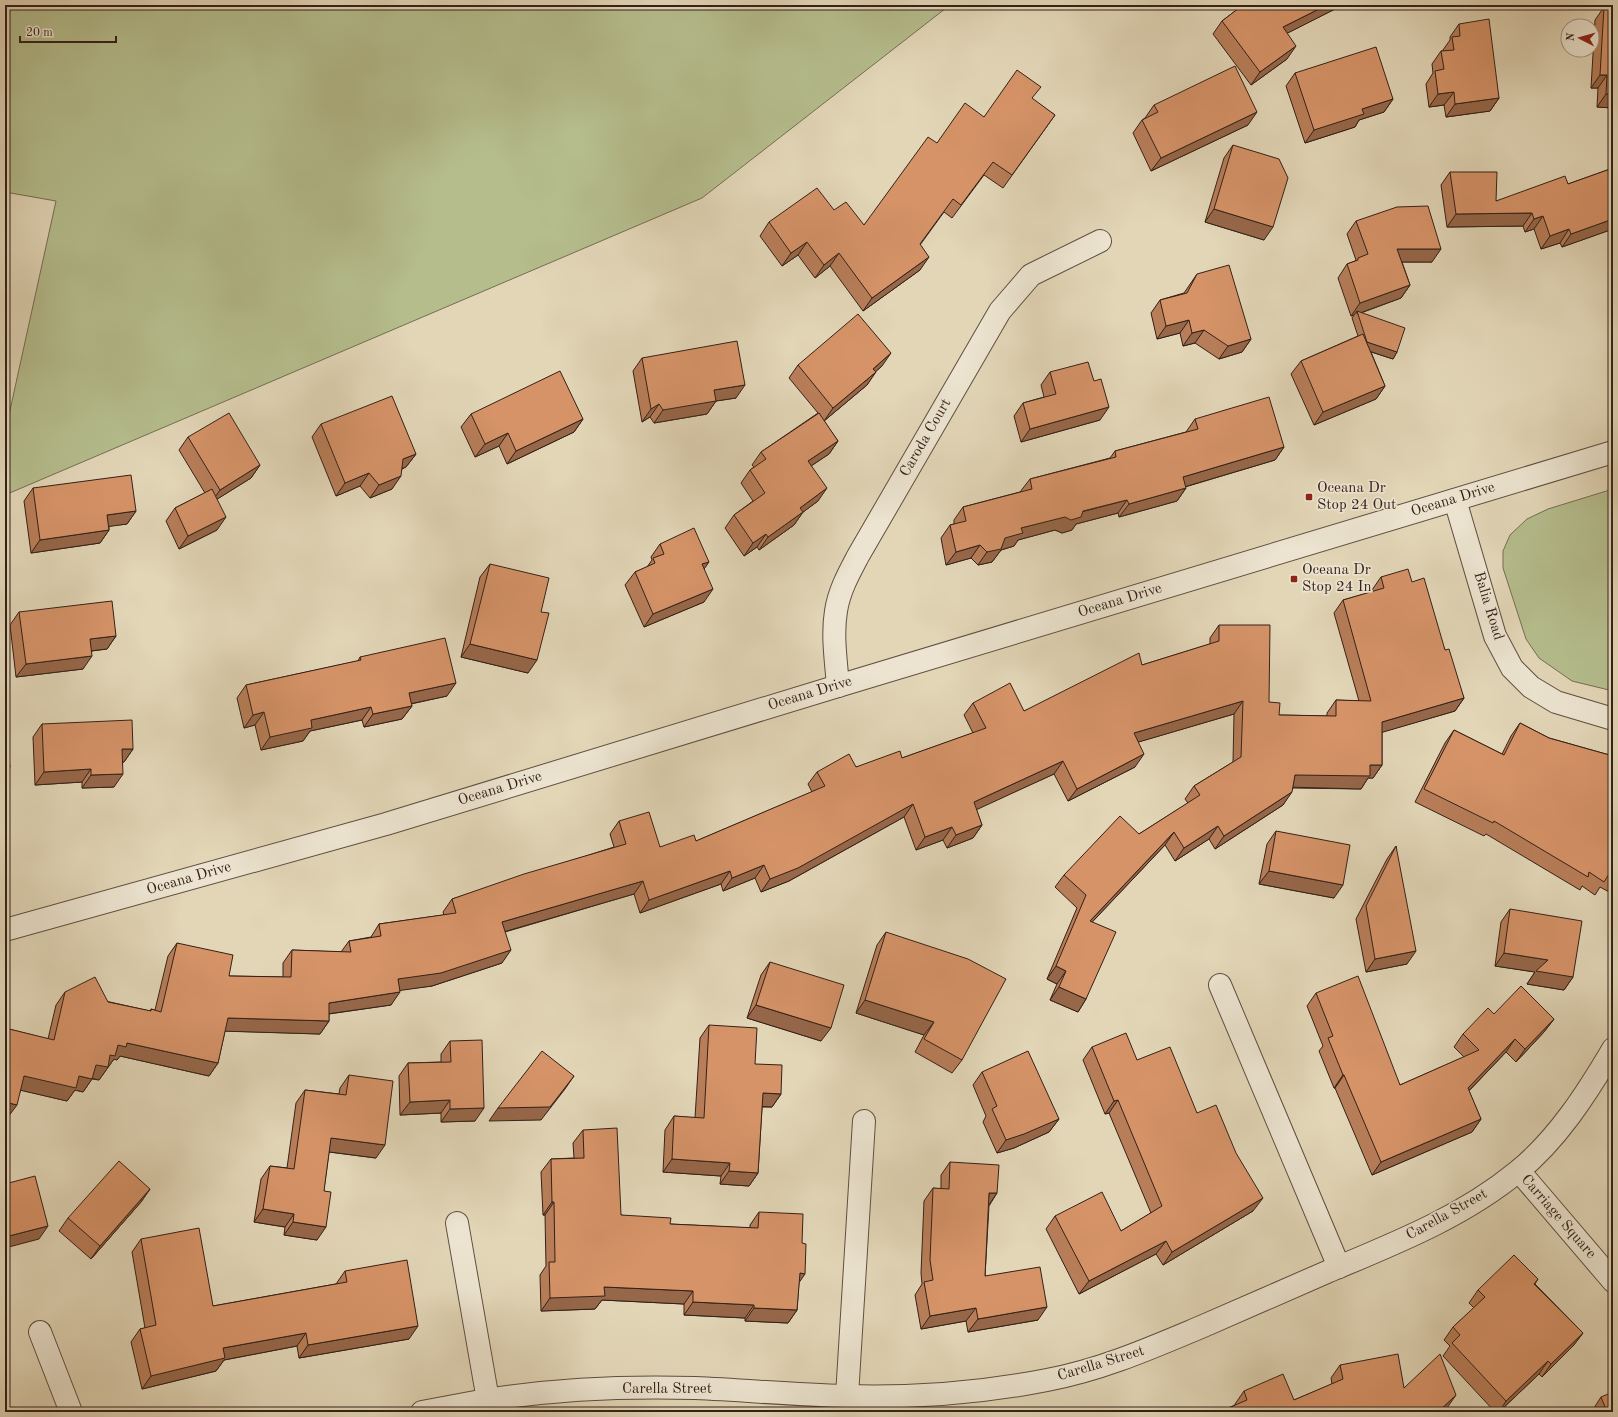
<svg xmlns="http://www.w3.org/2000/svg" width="1618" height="1417" font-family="'Old Standard TT',serif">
<rect width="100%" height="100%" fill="#e2d6b7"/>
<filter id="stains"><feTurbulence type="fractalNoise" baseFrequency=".005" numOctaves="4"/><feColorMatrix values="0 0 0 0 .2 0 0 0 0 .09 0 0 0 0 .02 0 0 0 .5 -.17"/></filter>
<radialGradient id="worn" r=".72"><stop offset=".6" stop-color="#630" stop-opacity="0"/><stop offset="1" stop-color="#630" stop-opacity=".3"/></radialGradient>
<g fill="#b5bd8d" stroke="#746e52">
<polygon points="5,5 950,5 702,198 5,495 5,433 56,201 5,192"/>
<polygon points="1613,489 1613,691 1572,681 1539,658 1526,639 1503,568 1503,551 1510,535 1527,519 1548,509"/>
</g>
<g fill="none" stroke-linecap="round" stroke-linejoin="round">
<defs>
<g id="minor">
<polyline points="1455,500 1495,636 1512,668 1531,687 1556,702 1613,719"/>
<path d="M 838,686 C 836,661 832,635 836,611 C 839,591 849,573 858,556 L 1000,311 L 1031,275 L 1100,241"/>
<polyline points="5,930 386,824 838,686 1613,452"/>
<polyline points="1220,985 1339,1267"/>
<polyline points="1519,1171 1613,1281"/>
<polyline points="457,1223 488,1400"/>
<polyline points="40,1332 71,1412"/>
<polyline points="847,1396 864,1121"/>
<path d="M 422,1412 C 443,1408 465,1404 486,1400 C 555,1389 626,1386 695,1388 C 745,1390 795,1395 845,1396 C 912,1398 981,1393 1047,1380 C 1101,1370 1151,1348 1201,1327 C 1243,1309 1285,1290 1327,1272 C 1393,1244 1461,1218 1517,1172 C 1557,1140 1587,1093 1613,1049"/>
</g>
</defs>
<use href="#minor" stroke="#604e40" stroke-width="24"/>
<use href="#minor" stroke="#ece4d0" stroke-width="22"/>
</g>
<g fill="#b87e59" stroke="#342018">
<polygon points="1243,5 1343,5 1287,33 1287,59 1251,85 1213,34 1222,21"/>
<polygon points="1604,7 1613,108 1597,107 1598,88 1591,88 1595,20"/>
<polygon points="1459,24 1499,98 1490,111 1446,117 1444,105 1429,107 1426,84 1433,73 1432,64 1441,51 1443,51 1443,50 1450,40 1450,37"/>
<polygon points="1295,73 1393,99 1384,112 1359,120 1355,127 1305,143 1286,86"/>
<polygon points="1032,99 1055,115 1003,188 984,175 952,218 944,212 920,245 920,270 863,311 830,266 815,278 798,255 782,266 760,236 769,222 834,210 864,225 937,143 984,117"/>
<polygon points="1154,105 1248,125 1151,171 1133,133 1142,120 1145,118"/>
<polygon points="1233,145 1264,240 1205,222 1224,158"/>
<polygon points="1613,168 1613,229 1562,247 1560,243 1541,249 1534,229 1525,232 1523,226 1447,227 1441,185 1450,172 1496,201 1568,184"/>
<polygon points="1356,221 1432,262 1402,262 1410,285 1401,298 1361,313 1397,352 1393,359 1371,352 1385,386 1376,399 1314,425 1291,374 1301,361 1358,336 1352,318 1354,315 1351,316 1338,278 1347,264 1355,261 1356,260 1347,234"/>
<polygon points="1197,274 1251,339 1242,352 1219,359 1195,343 1183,346 1180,333 1157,339 1151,313 1160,300 1184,293"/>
<polygon points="642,358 736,398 716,401 707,414 654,423 650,417 642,422 633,371"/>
<polygon points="798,365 882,366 875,372 867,385 824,421 838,441 829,454 811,466 818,501 803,512 794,525 759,550 757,547 744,556 725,528 734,515 753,501 741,483 750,470 754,467 752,465 761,452 818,413 789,378"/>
<polygon points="1050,372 1100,420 1021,442 1014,416 1023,403 1044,397 1041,385"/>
<polygon points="471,414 583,419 574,432 507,464 499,446 475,457 461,427"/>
<polygon points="1195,419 1284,447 1275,460 1185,487 1186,488 1177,501 1119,517 1118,513 1076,524 1072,530 1062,533 1055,530 1018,540 1014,546 1001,550 992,562 978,565 971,558 946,565 941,538 950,525 954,524 954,520 963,507 1020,492 1030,479 1110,458 1115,451 1186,432"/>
<polygon points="321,424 416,454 406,467 402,469 392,489 370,498 360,486 336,496 312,437"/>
<polygon points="188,437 260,465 251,478 217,499 217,530 179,549 166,521 175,508 205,493 179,450"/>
<polygon points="33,488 136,511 127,524 109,526 109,530 100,543 31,553 24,501"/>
<polygon points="660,544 704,569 704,602 644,627 625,585 635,572 647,567 652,560 651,557"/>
<polygon points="490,564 541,612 528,673 461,657 480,577"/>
<polygon points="1381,577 1412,582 1445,650 1464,698 1455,711 1382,732 1382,765 1373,778 1368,778 1361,789 1293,788 1283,805 1215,849 1209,839 1175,861 1165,845 1092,922 1086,999 1078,1012 1050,1000 1057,984 1047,979 1077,908 1055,887 1064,875 1139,834 1188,803 1185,799 1194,786 1233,762 1234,714 1138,742 1135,767 1068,801 1054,774 976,809 982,825 973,838 947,848 943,840 916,850 904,817 789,881 761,892 755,878 723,891 721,884 640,913 634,894 505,932 502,963 432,986 399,990 391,1005 329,1014 329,1021 320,1034 225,1031 218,1063 209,1076 120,1056 117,1060 114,1059 99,1080 92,1079 83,1092 75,1090 67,1101 21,1090 8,1117 5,1117 5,1028 48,1039 56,1005 65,992 150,1011 151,1009 155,1010 168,956 177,943 229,976 283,977 283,963 292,950 341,952 349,941 371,937 379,924 444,915 443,912 452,899 614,847 610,834 619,821 660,847 696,841 812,792 808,784 817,772 856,767 902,758 973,733 964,715 973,703 1024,711 1142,665 1210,644 1210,638 1219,625 1269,702 1279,715 1327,716 1327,713 1336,700 1359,701 1334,613 1343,600 1372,592 1372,590"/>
<polygon points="19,612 116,636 107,649 92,651 83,669 16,677 10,625"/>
<polygon points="360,657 447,696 411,704 412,706 402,719 364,727 362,720 310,731 303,741 261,750 255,725 244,728 237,698 246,685 358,661"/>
<polygon points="1520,723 1549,738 1613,756 1613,894 1600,887 1595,895 1582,886 1580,890 1486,834 1484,836 1415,802 1445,743 1454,730 1502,754 1511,736"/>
<polygon points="42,724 133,749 124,762 123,762 114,787 82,788 82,782 35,785 33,737"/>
<polygon points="1276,831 1334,898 1259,884 1267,844"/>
<polygon points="1396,846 1407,964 1366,972 1356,919 1387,859"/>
<polygon points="1510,909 1573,977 1564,990 1527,984 1535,972 1495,966 1501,922"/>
<polygon points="886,932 962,1060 952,1073 915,1052 924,1035 856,1013 877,945"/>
<polygon points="770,962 821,1041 747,1018 761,975"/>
<polygon points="1316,993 1400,1085 1464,1057 1454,1047 1463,1034 1494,1014 1554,1019 1544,1032 1516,1062 1506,1052 1469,1091 1481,1119 1472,1132 1372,1175 1335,1088 1334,1088 1319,1051 1323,1046 1307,1006"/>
<polygon points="709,1025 755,1064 781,1094 772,1107 762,1107 758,1173 749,1186 720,1184 721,1176 663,1172 665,1130 674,1116 695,1118 700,1038"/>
<polygon points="450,1041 475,1121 441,1122 441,1113 400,1115 399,1076 408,1063 441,1062 441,1054"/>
<polygon points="1092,1047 1137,1060 1197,1113 1253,1211 1163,1265 1156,1254 1079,1294 1046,1229 1055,1216 1121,1231 1151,1213 1109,1113 1105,1114 1083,1060"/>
<polygon points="982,1072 1059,1119 1049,1132 1014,1148 997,1153 983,1122 986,1116 973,1085"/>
<polygon points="349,1075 376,1158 329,1152 317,1240 284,1235 285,1227 254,1222 261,1179 270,1166 287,1168 296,1103 305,1090 339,1094 340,1088"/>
<polygon points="583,1130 621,1215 670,1224 750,1228 750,1225 759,1212 799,1282 797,1310 788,1323 745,1321 745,1318 684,1315 684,1304 602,1300 595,1309 541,1311 540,1275 546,1266 545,1215 543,1215 541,1172 551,1159 574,1158 573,1143"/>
<polygon points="950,1162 997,1193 989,1206 985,1276 1038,1320 968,1332 966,1321 921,1329 915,1295 922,1284 921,1273 924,1201 933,1188 941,1189 941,1175"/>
<polygon points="150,1189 141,1202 91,1259 59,1231 68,1218"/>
<polygon points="141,1239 213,1306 336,1284 345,1271 409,1339 299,1358 297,1346 224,1360 216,1371 142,1389 131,1342 140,1329 145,1328 132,1252"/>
<polygon points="1538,1279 1535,1284 1583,1333 1573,1346 1542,1377 1539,1374 1499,1412 1495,1412 1443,1356 1450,1346 1444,1340 1453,1327 1474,1308 1469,1303 1478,1290"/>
<polygon points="1340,1365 1404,1388 1447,1408 1443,1412 1219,1412 1235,1405 1235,1404 1244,1391 1294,1400 1332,1384 1331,1378"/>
<polygon points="1601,1397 1613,1412 1592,1412 1592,1411"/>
</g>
<g fill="#966749" stroke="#342018">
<polygon points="1327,5 1343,5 1274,40 1283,27"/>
<polygon points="1296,46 1287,59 1251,85 1260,72"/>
<polygon points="1600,75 1607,75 1598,88 1591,88"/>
<polygon points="1454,92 1444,105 1429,107 1438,94"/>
<polygon points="1606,94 1613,94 1613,108 1597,107"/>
<polygon points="1499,98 1490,111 1446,117 1455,104"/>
<polygon points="1393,99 1384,112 1359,120 1355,127 1305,143 1314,130 1362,109"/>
<polygon points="1257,112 1248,125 1151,171 1161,158"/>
<polygon points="1214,209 1273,227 1264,240 1205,222"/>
<polygon points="1532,213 1523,226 1447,227 1456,214"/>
<polygon points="1543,216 1534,229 1525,232 1534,219"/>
<polygon points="1613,219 1613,229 1562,247 1571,234"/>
<polygon points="1569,229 1560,243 1541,249 1550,236"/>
<polygon points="807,242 798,255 782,266 791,253"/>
<polygon points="1397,249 1441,249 1432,262 1388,262"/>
<polygon points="839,253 830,266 815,278 824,265"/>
<polygon points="929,257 920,270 863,311 872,298"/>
<polygon points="1410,285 1401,298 1357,314 1357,311 1354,315 1351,316 1360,303"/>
<polygon points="1189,320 1180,333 1157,339 1166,326"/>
<polygon points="1204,330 1195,343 1183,346 1192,333"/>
<polygon points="1251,339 1242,352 1219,359 1228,346"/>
<polygon points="1367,342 1397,352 1393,359 1363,349"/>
<polygon points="891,353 882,366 864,382 873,369"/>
<polygon points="876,372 867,385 824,421 833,408"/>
<polygon points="745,385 736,398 716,401 707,414 654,423 663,410 714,390"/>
<polygon points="1385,386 1376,399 1314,425 1323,412"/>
<polygon points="659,404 650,417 642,422 651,409"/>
<polygon points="1109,407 1100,420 1021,442 1030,429"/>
<polygon points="583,419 574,432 507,464 516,451"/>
<polygon points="508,433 499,446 475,457 485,444"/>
<polygon points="838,441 829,454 799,474 808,461"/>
<polygon points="1284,447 1275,460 1174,490 1183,477"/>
<polygon points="416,454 406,467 394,472 403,459"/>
<polygon points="260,465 251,478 211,503 220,490"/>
<polygon points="369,473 360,486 336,496 345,483"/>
<polygon points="401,476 392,489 370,498 379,485"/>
<polygon points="827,488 818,501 791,521 800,508"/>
<polygon points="1186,488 1177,501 1119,517 1129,504"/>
<polygon points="1127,500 1118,513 1076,524 1072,530 1062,533 1055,530 1018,540 1014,546 1001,550 992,562 978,565 987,552 1005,538 1021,528"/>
<polygon points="136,511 127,524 98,528 107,515"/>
<polygon points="803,512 794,525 759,550 768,537"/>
<polygon points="226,517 217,530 179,549 188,536"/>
<polygon points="109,530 100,543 31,553 40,540"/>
<polygon points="766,534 757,547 744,556 753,543"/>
<polygon points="980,545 971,558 946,565 956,552"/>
<polygon points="709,562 700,575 702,564"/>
<polygon points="713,589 704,602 644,627 653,614"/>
<polygon points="116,636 107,649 81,652 90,639"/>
<polygon points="470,644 537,660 528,673 461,657"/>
<polygon points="92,656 83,669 16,677 26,664"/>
<polygon points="456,683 447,696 400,706 409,693"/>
<polygon points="1464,698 1455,711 1373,735 1382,722"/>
<polygon points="1243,701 1234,714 1125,746 1134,733"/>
<polygon points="412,706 402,719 364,727 373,714"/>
<polygon points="371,707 362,720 310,731 303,741 261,750 270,737 311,720"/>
<polygon points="264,712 255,725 244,728 253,715"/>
<polygon points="122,749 133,749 124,762 113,762"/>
<polygon points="1144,754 1135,767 1068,801 1077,789"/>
<polygon points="1063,761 1054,774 965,815 974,802"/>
<polygon points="1370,765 1382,765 1373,778 1368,778 1361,789 1286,787 1295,775"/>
<polygon points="91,769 82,782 35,785 44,772"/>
<polygon points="123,774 114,787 82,788 91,775"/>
<polygon points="1292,792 1283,805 1215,849 1224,836"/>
<polygon points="913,804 904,817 789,881 761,892 770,879"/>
<polygon points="982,825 973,838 947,848 956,835"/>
<polygon points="1218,826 1209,839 1175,861 1184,848"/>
<polygon points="952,827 943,840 916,850 925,837"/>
<polygon points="1174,832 1165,845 1081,934 1090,921"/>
<polygon points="764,865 755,878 723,891 732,878"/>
<polygon points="730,871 721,884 640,913 649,900"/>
<polygon points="1269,871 1343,885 1334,898 1259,884"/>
<polygon points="643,881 634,894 493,935 502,922"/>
<polygon points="511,950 502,963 432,986 389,992 398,979"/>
<polygon points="1416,951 1407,964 1366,972 1375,959"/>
<polygon points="1504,953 1548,960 1573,977 1564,990 1527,984 1535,972 1495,966"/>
<polygon points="1056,966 1066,971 1057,984 1047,979"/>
<polygon points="1059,987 1086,999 1078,1012 1050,1000"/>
<polygon points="400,992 391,1005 320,1015 329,1003"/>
<polygon points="865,1000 934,1022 924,1035 856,1013"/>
<polygon points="756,1005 831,1028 821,1041 747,1018"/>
<polygon points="228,1018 329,1021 320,1034 219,1031"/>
<polygon points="1554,1019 1544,1032 1516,1062 1525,1049"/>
<polygon points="1515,1039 1506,1052 1459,1101 1468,1088"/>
<polygon points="127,1043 218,1063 209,1076 120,1056 117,1060 114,1059 99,1080 87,1077 96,1065 118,1045"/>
<polygon points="1343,1075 1344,1075 1335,1088 1334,1088"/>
<polygon points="24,1076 79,1076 92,1079 83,1092 75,1090 67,1101 15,1089"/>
<polygon points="574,1076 565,1089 541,1120 489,1121 498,1108"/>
<polygon points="763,1093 781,1094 772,1107 753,1106"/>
<polygon points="450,1100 441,1113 400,1115 410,1102"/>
<polygon points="1118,1100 1109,1113 1105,1114 1114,1101"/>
<polygon points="5,1102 17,1105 8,1117 5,1117"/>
<polygon points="484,1108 475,1121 441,1122 450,1109"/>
<polygon points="1059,1119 1049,1132 1014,1148 997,1153 1006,1140"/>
<polygon points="1481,1119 1472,1132 1372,1175 1381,1162"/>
<polygon points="331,1138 385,1145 376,1158 322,1151"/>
<polygon points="672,1159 730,1163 721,1176 663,1172"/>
<polygon points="729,1171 758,1173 749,1186 720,1184"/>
<polygon points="150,1189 141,1202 91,1259 100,1246"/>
<polygon points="989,1193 997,1193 988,1206"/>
<polygon points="1263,1198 1253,1211 1163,1265 1172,1252"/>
<polygon points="552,1202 554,1202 545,1215 543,1215"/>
<polygon points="263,1209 294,1214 285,1227 254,1222"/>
<polygon points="293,1222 326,1227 317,1240 284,1235"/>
<polygon points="48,1226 39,1239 5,1248 5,1237"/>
<polygon points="1166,1241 1156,1254 1079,1294 1089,1281"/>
<polygon points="800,1273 805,1274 796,1287"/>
<polygon points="604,1287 693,1291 684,1304 602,1300 595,1309 541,1311 550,1298"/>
<polygon points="693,1302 754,1305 745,1318 684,1315"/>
<polygon points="1047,1307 1038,1320 968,1332 978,1319"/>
<polygon points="754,1308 797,1310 788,1323 745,1321"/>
<polygon points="976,1308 966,1321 921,1329 930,1316"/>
<polygon points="418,1326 409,1339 299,1358 308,1345"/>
<polygon points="306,1333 297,1346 224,1360 216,1371 142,1389 151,1376 223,1348"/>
<polygon points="1583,1333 1573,1346 1542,1377 1551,1364"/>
<polygon points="1548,1361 1539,1374 1499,1412 1506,1401"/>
<polygon points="1456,1395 1447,1408 1443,1412 1438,1412"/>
</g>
<g fill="#d69368" stroke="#342018">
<polygon points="1243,5 1327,5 1283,27 1296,46 1260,72 1222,21"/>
<polygon points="1604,7 1613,7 1613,94 1606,94 1607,75 1600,75"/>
<polygon points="1489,19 1499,98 1455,104 1454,92 1438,94 1435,71 1444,69 1441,51 1454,50 1452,37 1460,36 1459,24"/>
<polygon points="1376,47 1393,99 1362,109 1364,114 1314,130 1295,73"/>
<polygon points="1235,66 1257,112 1161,158 1142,120 1158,112 1154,105"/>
<polygon points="1017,70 1041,87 1032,98 1055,115 1012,175 993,162 961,205 953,199 920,244 929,257 872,298 839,253 824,265 807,242 791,253 769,222 817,188 834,210 846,202 864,225 928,137 937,143 965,103 984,117"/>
<polygon points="1233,145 1279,159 1288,178 1273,227 1214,209"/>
<polygon points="1613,168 1613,219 1571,234 1569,229 1550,236 1543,216 1534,219 1532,213 1456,214 1450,172 1497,172 1496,201 1565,176 1568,184"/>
<polygon points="1428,206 1441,249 1397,249 1410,285 1360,303 1347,264 1358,260 1358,258 1368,254 1356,221 1397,207"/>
<polygon points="1229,265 1251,339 1228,346 1204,330 1192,333 1189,320 1166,326 1160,300 1187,293 1197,274"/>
<polygon points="1357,311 1405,328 1397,352 1367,342"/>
<polygon points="858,314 891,353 873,369 876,372 833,408 798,365"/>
<polygon points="1363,334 1385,386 1323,412 1301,361"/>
<polygon points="737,341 745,385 714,390 716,401 663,410 659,404 651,409 642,358"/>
<polygon points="1088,362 1094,381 1101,379 1109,407 1030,429 1023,403 1056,394 1050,372"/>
<polygon points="560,371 583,419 516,451 508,433 485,444 471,414"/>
<polygon points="392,396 416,454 403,459 401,476 379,485 369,473 345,483 321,424"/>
<polygon points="1269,397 1284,447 1183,477 1186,488 1129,504 1127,500 1083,511 1081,517 1071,520 1065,517 1021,528 1023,533 1005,538 1001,549 987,552 980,545 956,552 950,525 966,521 963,507 1032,489 1030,479 1116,457 1115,451 1198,429 1195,419"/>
<polygon points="229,413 260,465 220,490 188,437"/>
<polygon points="819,413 838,441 808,461 827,488 800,508 803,512 768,537 766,534 753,543 734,515 765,493 750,470 766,459 761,452"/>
<polygon points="131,475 136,511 107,515 109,530 40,540 33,488"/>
<polygon points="212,489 226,517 188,536 175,508"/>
<polygon points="694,528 709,562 702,564 713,589 653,614 635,572 655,563 653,558 664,554 660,544"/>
<polygon points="490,564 549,578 541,612 549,613 537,660 470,644"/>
<polygon points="1408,569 1412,582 1424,578 1445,650 1449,649 1464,698 1382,722 1382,765 1370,765 1370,776 1295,775 1292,792 1224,836 1218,826 1184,848 1174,832 1090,921 1116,932 1086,999 1059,987 1066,971 1056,966 1086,895 1064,875 1120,816 1139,834 1200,795 1194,786 1241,757 1243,701 1134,733 1144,754 1077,789 1063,761 974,802 982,825 956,835 952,827 925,837 913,804 798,868 770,879 764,865 732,878 730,871 649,900 643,881 502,922 511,950 441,973 398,979 400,992 329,1003 329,1021 228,1018 218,1063 127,1043 126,1047 118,1045 115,1056 110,1055 108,1067 96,1065 92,1079 79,1076 76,1088 24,1076 17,1105 5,1102 5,1028 54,1040 65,992 95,977 108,1002 151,1011 151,1009 161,1012 177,943 233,955 229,976 291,977 292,950 351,952 349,941 381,936 379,924 456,913 452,899 524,874 626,844 619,821 649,812 660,847 694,835 696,841 825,786 817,772 849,754 856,767 900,751 902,758 986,728 973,703 1010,683 1024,711 1139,653 1142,665 1219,641 1219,625 1270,625 1269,702 1280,703 1279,715 1336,716 1336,700 1371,701 1343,600 1384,588 1381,577"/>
<polygon points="112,601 116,636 90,639 92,656 26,664 19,612"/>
<polygon points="445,638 456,683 409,693 412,706 373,714 371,707 311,720 312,728 270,737 264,712 253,715 246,685 361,660 360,657"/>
<polygon points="132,720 133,749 122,749 123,774 91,775 91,769 44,772 42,724"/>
<polygon points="1520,723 1549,738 1613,756 1613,877 1609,874 1604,882 1589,872 1588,877 1494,821 1493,823 1424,789 1454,730 1504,755"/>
<polygon points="5,765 10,765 6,803 5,803"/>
<polygon points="1276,831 1350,845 1343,885 1269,871"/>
<polygon points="1396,846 1416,951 1375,959 1366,906"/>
<polygon points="1510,909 1582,921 1573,977 1536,971 1548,960 1504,953"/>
<polygon points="886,932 968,959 1006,979 962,1060 924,1039 934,1022 865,1000"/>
<polygon points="770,962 844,985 831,1028 756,1005"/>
<polygon points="1358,976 1400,1085 1479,1050 1463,1034 1488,1008 1494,1014 1521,986 1554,1019 1525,1049 1515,1039 1468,1088 1481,1119 1381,1162 1344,1075 1343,1075 1328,1038 1333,1036 1316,993"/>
<polygon points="709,1025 757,1028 755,1064 782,1065 781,1094 763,1093 758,1173 729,1171 730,1163 672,1159 674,1116 704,1118"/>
<polygon points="1126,1033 1137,1060 1170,1047 1197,1113 1216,1105 1236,1153 1263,1198 1172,1252 1166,1241 1089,1281 1055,1216 1102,1192 1121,1231 1162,1206 1118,1100 1114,1101 1092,1047"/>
<polygon points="482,1040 484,1108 450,1109 450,1100 410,1102 408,1063 451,1062 450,1041"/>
<polygon points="542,1051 574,1076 550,1107 498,1108"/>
<polygon points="1028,1051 1059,1119 1024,1134 1006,1140 992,1109 997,1106 982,1072"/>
<polygon points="349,1075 393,1081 385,1145 331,1138 324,1191 331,1192 326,1227 293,1222 294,1214 263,1209 270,1166 294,1169 305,1090 346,1095"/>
<polygon points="617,1128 621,1215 671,1218 670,1224 758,1228 759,1212 803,1214 802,1243 806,1244 805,1274 800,1273 797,1310 754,1308 754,1305 693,1302 693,1291 604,1287 605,1296 550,1298 549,1262 555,1262 554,1202 552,1202 551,1159 584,1158 583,1130"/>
<polygon points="119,1161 150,1189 100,1246 68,1218"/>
<polygon points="950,1162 999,1165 997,1193 989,1193 985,1276 1040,1267 1047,1307 978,1319 976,1308 930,1316 924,1282 933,1280 930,1260 933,1188 949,1189"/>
<polygon points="35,1176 48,1226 5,1237 5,1184"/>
<polygon points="199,1228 213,1306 347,1282 345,1271 407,1260 418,1326 308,1345 306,1333 223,1348 225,1358 151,1376 140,1329 156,1325 141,1239"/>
<polygon points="1514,1255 1538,1279 1534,1284 1583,1333 1551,1364 1548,1361 1506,1401 1452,1343 1460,1335 1453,1327 1485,1297 1478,1290"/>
<polygon points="1398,1354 1404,1388 1440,1354 1456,1395 1438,1412 1219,1412 1247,1400 1244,1391 1283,1374 1294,1400 1343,1379 1340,1365"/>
<polygon points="1613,1392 1613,1412 1607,1412 1601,1397"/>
<polygon points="5,1407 15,1409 14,1412 5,1412"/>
</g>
<g fill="#8f2418" stroke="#ece4d0" stroke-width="1.5">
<rect x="1305" y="493" width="8" height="8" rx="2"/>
<rect x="1290" y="575" width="8" height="8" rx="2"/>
</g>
<g text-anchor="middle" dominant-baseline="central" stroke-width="3.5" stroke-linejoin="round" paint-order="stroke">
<g font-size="15" fill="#342018" stroke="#ece4d0">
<text transform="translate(926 438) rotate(-60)">Caroda Court</text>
<text transform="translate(1453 500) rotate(-17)">Oceana Drive</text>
<text transform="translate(1120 601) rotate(-17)">Oceana Drive</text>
<text transform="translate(1488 606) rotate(73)">Balia Road</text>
<text transform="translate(810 694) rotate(-17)">Oceana Drive</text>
<text transform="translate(500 789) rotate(-17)">Oceana Drive</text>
<text transform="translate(189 879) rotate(-16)">Oceana Drive</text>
<text transform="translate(1447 1215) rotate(-29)">Carella Street</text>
<text transform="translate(1558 1217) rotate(49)">Carriage Square</text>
<text transform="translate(1101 1364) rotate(-17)">Carella Street</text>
<text x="667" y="1389">Carella Street</text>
</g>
<g font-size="15" fill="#342018" stroke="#ece4d0" text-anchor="start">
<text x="1317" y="488">Oceana Dr<tspan x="1317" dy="17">Stop 24 Out</tspan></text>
<text x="1302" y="570">Oceana Dr<tspan x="1302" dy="17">Stop 24 In</tspan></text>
</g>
</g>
<rect width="1618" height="1417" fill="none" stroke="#e2d6b7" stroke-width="20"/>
<rect x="6" y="6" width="1606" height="1405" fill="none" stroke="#342018" stroke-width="2"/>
<rect x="10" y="10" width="1598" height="1397" fill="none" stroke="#342018"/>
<g transform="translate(1580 38) rotate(276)"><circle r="19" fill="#ece4d0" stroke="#a29686"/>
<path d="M0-3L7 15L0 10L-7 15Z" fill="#8f2418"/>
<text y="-6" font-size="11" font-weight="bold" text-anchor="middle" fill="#342018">N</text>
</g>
<path d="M20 36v6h96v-6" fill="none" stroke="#342018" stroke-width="2"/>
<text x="26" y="36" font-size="12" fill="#342018" stroke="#ece4d0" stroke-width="3" paint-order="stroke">20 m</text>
<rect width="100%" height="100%" filter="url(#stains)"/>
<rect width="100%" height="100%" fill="url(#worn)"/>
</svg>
